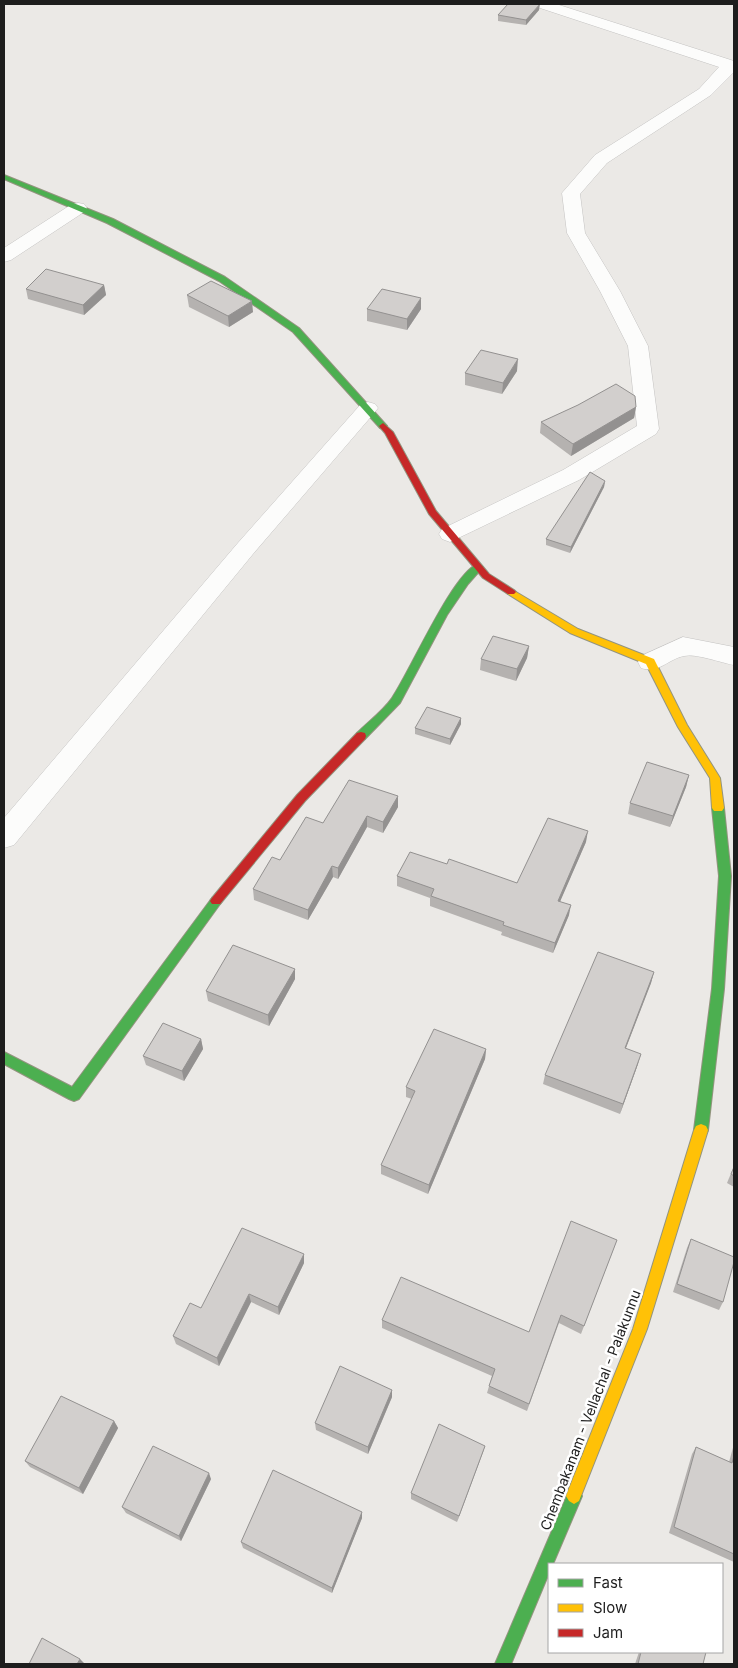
<svg xmlns="http://www.w3.org/2000/svg" width="738" height="1668" font-family="Inter,sans-serif">
<rect width="100%" height="100%" fill="#ebe9e6"/>
<g fill="none" stroke-linecap="round" stroke-linejoin="round">
<defs>
<g id="street">
<polygon points="535,4 556,4 734,61 734,72 711,95 607,163 580,194 585,233 620,291 648,346 659,429 656,434 579,480 450,542 442,539 439,534 442,529 563,470 637,426 628,346 600,291 567,233 562,193 595,155 699,89 719,67 537,7"/>
<polygon points="78,203 84,204 87,208 84,212 11,260 4,262 4,248 72,204"/>
<polygon points="368,402 375,404 378,408 375,412 253,554 14,845 4,848 4,818 237,544 361,404"/>
<path d="M 683,637 L 734,647 L 734,665 C 722,663 695,653 684,656 C 668,659 659,674 641,668 L 638,662 L 641,656 Z"/>
</g>
<g id="fast">
<polygon points="4,175 113,219 225,277 299,328 387,426 383,429 380,428 293,332 219,281 107,223 4,179"/>
<path d="M 478,564 L 483,567 L 468,584 L 447,615 L 400,703 L 365,739 L 357,739 L 356,736 L 357,733 C 369,721 383,711 392,698 C 410,672 453,572 478,564 Z"/>
<polygon points="718,804 722,805 724,808 731,876 724,989 708,1130 706,1134 701,1136 696,1134 694,1130 712,989 719,876 712,808 714,805"/>
<polygon points="216,896 220,898 222,901 220,904 79,1099 74,1101 69,1099 4,1064 4,1052 72,1087 212,898"/>
<polygon points="574,1488 579,1491 582,1496 553,1564 549,1564 549,1573 511,1664 495,1664 569,1491"/>
</g>
<g id="slow">
<polygon points="511,589 578,629 654,659 687,725 720,778 724,808 722,811 714,811 712,808 710,778 678,727 646,664 570,633 508,594 506,592"/>
<polygon points="701,1124 706,1126 708,1130 647,1329 579,1501 574,1504 569,1501 566,1496 633,1329 694,1130 696,1126"/>
</g>
<g id="jam">
<polygon points="383,423 393,432 436,511 489,574 514,590 516,592 514,594 508,594 483,578 429,514 385,433 379,426"/>
<polygon points="361,732 365,733 366,736 365,739 305,801 220,904 212,904 210,901 212,898 297,795 357,733"/>
</g>
</defs>
<use href="#street" stroke="#c4c3c2" stroke-width="1"/>
<use href="#fast" stroke="#93947f" stroke-width="2"/>
<use href="#slow" stroke="#93947f" stroke-width="2"/>
<use href="#jam" stroke="#93947f" stroke-width="2"/>
<use href="#street" fill="#fcfcfb" fill-rule="evenodd"/>
<use href="#fast" fill="#4caf50" fill-rule="evenodd"/>
<use href="#slow" fill="#ffc107" fill-rule="evenodd"/>
<use href="#jam" fill="#c62828" fill-rule="evenodd"/>
</g>
<g fill="#b5b2b0">
<polygon points="539,10 526,25 498,21 498,15"/>
<polygon points="104,285 106,295 84,315 28,299 26,289"/>
<polygon points="187,295 253,312 229,327 189,307"/>
<polygon points="367,309 421,309 407,330 367,321"/>
<polygon points="517,371 502,394 465,385 465,373"/>
<polygon points="636,407 634,418 571,456 540,433 541,422"/>
<polygon points="605,481 604,487 570,553 546,545 546,539"/>
<polygon points="529,646 527,658 516,681 480,670 481,659"/>
<polygon points="461,718 461,724 450,745 415,734 415,728"/>
<polygon points="689,775 686,787 670,827 628,814 630,803"/>
<polygon points="398,796 398,807 383,833 367,827 338,879 333,877 308,920 254,900 253,889 280,860 323,823"/>
<polygon points="586,842 560,901 569,915 553,953 501,935 502,932 430,906 430,898 397,886 397,876 447,864 517,883"/>
<polygon points="295,969 295,979 269,1026 208,1001 206,991"/>
<polygon points="654,972 651,983 626,1048 638,1064 620,1114 543,1084 545,1075"/>
<polygon points="201,1039 203,1049 184,1081 146,1065 143,1056"/>
<polygon points="486,1049 485,1059 428,1194 381,1174 381,1165 412,1099 406,1097 406,1087"/>
<polygon points="734,1166 734,1187 727,1183"/>
<polygon points="691,1239 723,1302 719,1310 673,1292 687,1248"/>
<polygon points="617,1240 581,1334 559,1323 527,1411 487,1393 492,1376 382,1328 382,1320 529,1332"/>
<polygon points="304,1254 304,1263 279,1315 251,1302 219,1366 176,1344 173,1336 201,1308"/>
<polygon points="392,1390 392,1397 368,1454 316,1430 315,1423"/>
<polygon points="114,1421 118,1428 83,1494 30,1467 25,1461"/>
<polygon points="734,1444 734,1562 669,1533 692,1454 696,1447 729,1462"/>
<polygon points="485,1446 483,1452 457,1522 411,1499 411,1493"/>
<polygon points="211,1479 181,1541 126,1513 122,1507"/>
<polygon points="362,1512 362,1518 332,1593 243,1548 241,1542"/>
<polygon points="639,1652 706,1652 703,1664 635,1664"/>
</g>
<g fill="#939190">
<polygon points="540,4 539,10 526,25 526,20"/>
<polygon points="104,285 106,295 84,315 83,305"/>
<polygon points="421,298 421,309 407,330 407,319"/>
<polygon points="252,301 253,312 229,327 228,316"/>
<polygon points="518,359 517,371 502,394 503,383"/>
<polygon points="636,407 634,418 571,456 573,444"/>
<polygon points="605,481 604,487 570,553 571,547"/>
<polygon points="529,646 527,658 516,681 517,669"/>
<polygon points="461,718 461,724 450,745 450,739"/>
<polygon points="689,775 686,787 670,827 673,816"/>
<polygon points="398,796 398,807 383,833 383,822"/>
<polygon points="367,816 367,827 338,879 338,868"/>
<polygon points="588,831 586,842 556,911 558,901"/>
<polygon points="332,866 333,877 308,920 308,910"/>
<polygon points="571,905 569,915 553,953 555,943"/>
<polygon points="295,969 295,979 269,1026 268,1015"/>
<polygon points="654,972 651,983 622,1058 625,1048"/>
<polygon points="201,1039 203,1049 184,1081 182,1071"/>
<polygon points="486,1049 485,1059 428,1194 429,1185"/>
<polygon points="641,1054 638,1064 620,1114 623,1104"/>
<polygon points="304,1254 304,1263 279,1315 278,1307"/>
<polygon points="249,1294 251,1302 219,1366 217,1358"/>
<polygon points="392,1390 392,1397 368,1454 368,1447"/>
<polygon points="114,1421 118,1428 83,1494 79,1488"/>
<polygon points="485,1446 483,1452 457,1522 459,1516"/>
<polygon points="209,1473 211,1479 181,1541 179,1536"/>
<polygon points="362,1512 362,1518 332,1593 332,1588"/>
<polygon points="80,1659 84,1663 83,1664 77,1664"/>
</g>
<g fill="#d2cfcd" stroke="#939190">
<polygon points="508,4 540,4 526,20 498,15"/>
<polygon points="46,269 104,285 83,305 26,289"/>
<polygon points="211,281 252,301 228,316 187,295"/>
<polygon points="382,289 421,298 407,319 367,309"/>
<polygon points="481,350 518,359 503,383 465,373"/>
<polygon points="616,384 635,396 636,407 573,444 541,422 578,405"/>
<polygon points="590,472 605,481 571,547 546,539"/>
<polygon points="493,636 529,646 517,669 481,659"/>
<polygon points="427,707 461,718 450,739 415,728"/>
<polygon points="647,762 689,775 673,816 630,803"/>
<polygon points="349,780 398,796 383,822 367,816 338,868 332,866 308,910 253,889 272,857 280,860 306,817 323,823"/>
<polygon points="548,818 588,831 558,901 571,905 555,943 503,925 504,922 431,896 434,889 397,876 410,852 447,864 449,859 517,883"/>
<polygon points="233,945 295,969 268,1015 206,991"/>
<polygon points="598,952 654,972 625,1048 641,1054 623,1104 545,1075"/>
<polygon points="163,1023 201,1039 182,1071 143,1056"/>
<polygon points="434,1029 486,1049 429,1185 381,1165 415,1091 406,1087"/>
<polygon points="734,1167 734,1176 731,1174"/>
<polygon points="571,1221 617,1240 584,1326 561,1315 529,1404 489,1386 495,1369 382,1320 401,1277 529,1332"/>
<polygon points="242,1228 304,1254 278,1307 249,1294 217,1358 173,1336 190,1303 201,1308"/>
<polygon points="691,1239 734,1257 734,1262 723,1302 677,1284"/>
<polygon points="340,1366 392,1390 368,1447 315,1423"/>
<polygon points="61,1396 114,1421 79,1488 25,1461"/>
<polygon points="439,1424 485,1446 459,1516 411,1493"/>
<polygon points="153,1446 209,1473 179,1536 122,1507"/>
<polygon points="696,1447 732,1463 734,1456 734,1554 674,1527"/>
<polygon points="273,1470 362,1512 332,1588 241,1542"/>
<polygon points="42,1638 80,1659 77,1664 29,1664"/>
<polygon points="641,1652 706,1652 703,1664 638,1664"/>
</g>
<g text-anchor="middle" dominant-baseline="central" stroke-width="5" stroke-linejoin="round" paint-order="stroke">
<g font-size="14" fill="#1d1d1d" stroke="#fff">
<text transform="translate(590 1410) rotate(-69)">Chembakanam - Vellachal - Palakunnu</text>
</g>
</g>
<rect width="738" height="1668" fill="none" stroke="#1d1d1d" stroke-width="10"/>
<rect x="548" y="1563" width="175" height="90" fill="#ffffff" stroke="#a5a5a5"/>
<rect x="558" y="1579" width="25" height="8" fill="#4caf50" stroke="#a5a5a5"/>
<text x="593" y="1588" font-size="15" fill="#1d1d1d">Fast</text>
<rect x="558" y="1604" width="25" height="8" fill="#ffc107" stroke="#a5a5a5"/>
<text x="593" y="1613" font-size="15" fill="#1d1d1d">Slow</text>
<rect x="558" y="1629" width="25" height="8" fill="#c62828" stroke="#a5a5a5"/>
<text x="593" y="1638" font-size="15" fill="#1d1d1d">Jam</text>
</svg>
